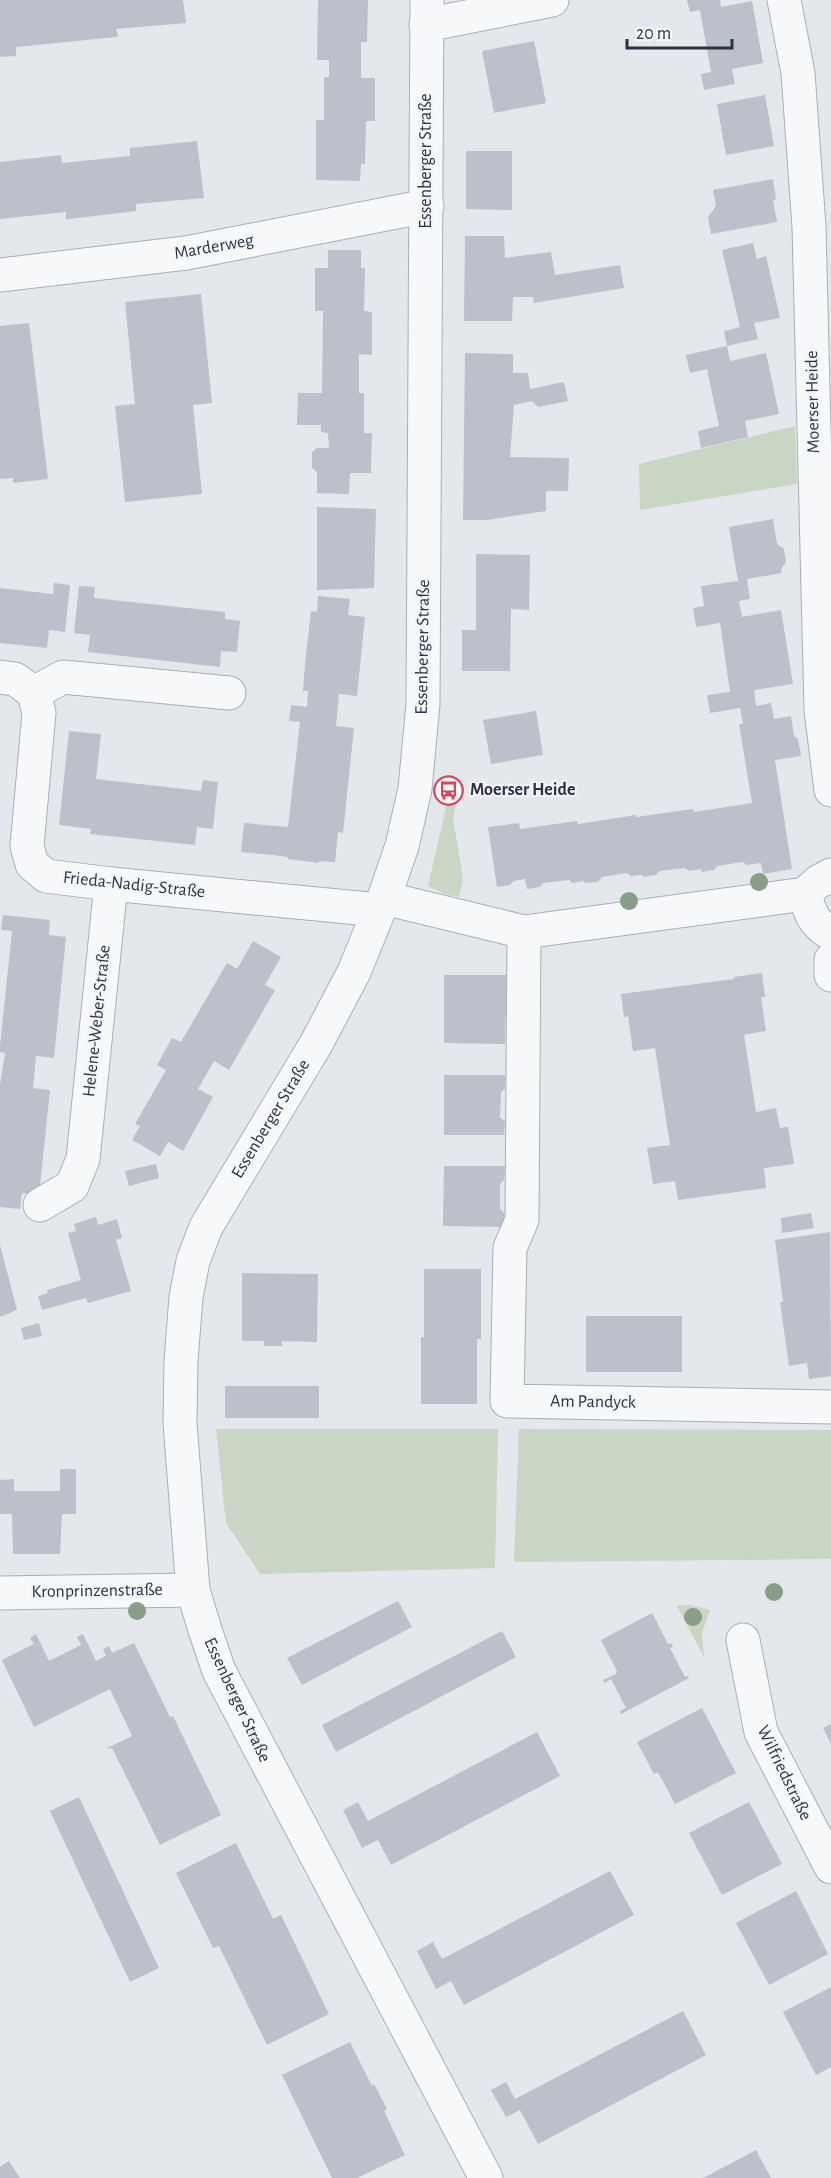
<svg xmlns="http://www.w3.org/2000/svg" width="831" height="2178" font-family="'Alegreya Sans',sans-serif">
<rect width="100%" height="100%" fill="#e4e7ec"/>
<g fill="#c9d6c5">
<polygon points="795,426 797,484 640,510 639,464"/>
<polygon points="452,781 461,784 453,818 463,878 459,897 445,894 428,886"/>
<polygon points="216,1429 498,1429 495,1568 260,1574 226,1523"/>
<polygon points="519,1429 831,1430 831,1559 514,1562"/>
<polygon points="689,1605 710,1610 702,1633 704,1657 677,1606"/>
</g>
<g fill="#bbc0ca">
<polygon points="0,0 183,0 186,23 116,29 118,36 116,37 17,47 16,47 16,56 0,57"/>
<polygon points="318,0 368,0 367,42 361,42 361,78 375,78 375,121 366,121 365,164 361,164 360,181 316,180 316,120 324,120 324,77 329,77 329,60 317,60"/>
<polygon points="687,0 720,0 721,7 752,1 763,63 732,69 735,84 704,90 701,74 711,72 700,10 690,12"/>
<polygon points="534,41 546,103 494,113 482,51"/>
<polygon points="765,95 774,146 726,155 717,104"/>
<polygon points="197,141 204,198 136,204 136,211 69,219 66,219 66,212 0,219 0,162 61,155 62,163 130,156 130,148"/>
<polygon points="466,151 512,151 512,210 466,209"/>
<polygon points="773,179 776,199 773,201 777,222 711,234 708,217 716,206 713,190"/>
<polygon points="465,236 504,236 505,258 551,252 555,275 620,265 624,288 534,303 533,297 513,297 512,321 464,321"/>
<polygon points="753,243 757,259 766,256 780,318 754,323 758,339 727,346 724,331 740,327 722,250"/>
<polygon points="328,250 361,250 361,268 365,268 364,311 372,312 372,355 359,354 359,393 364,393 364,433 372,433 371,473 350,473 349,494 317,493 317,472 312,468 312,452 317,448 329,448 328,433 321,432 321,425 297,425 298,393 322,393 323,311 315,311 315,268 328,268"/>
<polygon points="201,294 212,403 193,405 202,494 125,502 115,406 135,404 125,302"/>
<polygon points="29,323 48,479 13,483 13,478 0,479 0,326"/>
<polygon points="727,346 730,361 766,353 779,414 745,421 748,437 701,448 698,431 719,426 707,369 690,373 686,355"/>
<polygon points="465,353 513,354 513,373 528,373 530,389 564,382 568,401 538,407 532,401 514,405 510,457 569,458 568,491 546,491 546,511 487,520 463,520"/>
<polygon points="317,507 376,509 374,588 317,590"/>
<polygon points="773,519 777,544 784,549 786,562 781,569 782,573 747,579 750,599 739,601 742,617 781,610 793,684 754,690 756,706 771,703 774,719 791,716 794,736 798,739 801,756 775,760 792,869 763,874 761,863 747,865 743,862 717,866 714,870 701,872 701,869 689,871 685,868 659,871 656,875 643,877 643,875 631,876 627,873 602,877 598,882 585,883 584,881 573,883 569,880 543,883 540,887 527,889 525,879 514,881 510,885 497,887 488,827 519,823 520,829 577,821 578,824 636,815 636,817 693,809 694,812 752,803 739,724 743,724 740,708 710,713 707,695 730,692 720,623 696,627 693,608 704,606 701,586 738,581 729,527"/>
<polygon points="476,554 530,555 529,610 511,609 510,671 462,671 462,630 476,630"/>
<polygon points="54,583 70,585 65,632 49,630 47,648 0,643 0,588 53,594"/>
<polygon points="79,586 95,587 94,598 225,612 225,619 240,621 237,652 221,651 220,667 88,652 90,635 74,633"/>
<polygon points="318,596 350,599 348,615 365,617 357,696 339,694 336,726 354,728 343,833 338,832 335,862 319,861 319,863 288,859 288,857 273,855 241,852 244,823 288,827 300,722 289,721 291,705 307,707 308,691 303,691 305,664 311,611 317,612"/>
<polygon points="536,711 543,755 491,764 483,720"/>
<polygon points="69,731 101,734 96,779 201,791 203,780 218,782 213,829 197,827 195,845 90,834 91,829 59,825"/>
<polygon points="3,915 50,920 49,935 66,937 54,1058 36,1056 33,1088 50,1090 39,1195 22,1193 20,1209 0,1207 0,1085 5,1053 0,1052 0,1046 12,931 1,930"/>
<polygon points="253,941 281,957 265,985 275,990 229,1070 214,1061 198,1089 213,1097 183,1151 168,1142 160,1156 132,1140 140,1126 135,1124 166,1070 157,1065 172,1038 181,1042 227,963 237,969"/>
<polygon points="762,973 765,997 761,997 766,1031 744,1035 756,1112 776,1108 780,1128 788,1127 794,1164 764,1168 766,1188 678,1200 675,1181 653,1184 647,1148 670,1145 655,1048 633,1051 628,1016 624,1017 621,994 734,979 734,977"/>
<polygon points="444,975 506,975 506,1001 509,1002 509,1017 505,1017 505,1044 444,1043"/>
<polygon points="444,1075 505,1075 505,1089 501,1092 500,1118 505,1121 504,1135 444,1135"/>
<polygon points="156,1164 159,1178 129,1186 125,1171"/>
<polygon points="444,1166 505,1166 504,1180 500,1184 500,1209 504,1213 504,1227 443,1226"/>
<polygon points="811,1213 814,1228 782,1233 781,1218"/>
<polygon points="96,1217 98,1225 117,1219 122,1238 116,1240 131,1291 88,1303 86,1298 42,1310 38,1296 48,1293 47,1290 81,1280 68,1233 76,1231 74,1224"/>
<polygon points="830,1232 831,1376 809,1379 807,1363 789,1366 780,1302 783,1302 775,1240"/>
<polygon points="0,1245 17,1310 0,1317"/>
<polygon points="424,1269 481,1269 481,1339 477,1339 477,1404 421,1404 421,1337 424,1337"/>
<polygon points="242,1273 318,1274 317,1342 282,1341 282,1346 264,1346 264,1341 242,1341"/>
<rect x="586" y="1316" width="96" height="56"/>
<polygon points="39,1323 42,1336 24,1340 21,1328"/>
<rect x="225" y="1386" width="94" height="32"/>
<polygon points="60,1469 76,1469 76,1514 62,1514 60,1554 13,1554 12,1514 0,1514 0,1480 14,1479 14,1491 60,1491"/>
<polygon points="398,1601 412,1627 302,1685 287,1658"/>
<polygon points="652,1613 668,1644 671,1643 673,1647 670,1648 685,1677 688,1676 689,1678 621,1714 620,1711 626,1708 611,1679 605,1683 603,1680 616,1674 617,1671 601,1640"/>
<polygon points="502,1631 516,1657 336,1752 322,1725"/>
<polygon points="36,1634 49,1661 81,1645 77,1637 83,1634 96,1661 106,1656 103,1649 109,1646 112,1653 134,1643 170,1717 173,1716 221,1815 160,1845 112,1748 108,1749 107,1748 132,1736 110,1689 34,1727 2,1660 34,1644 30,1638"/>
<polygon points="702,1708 736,1773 675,1804 658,1772 654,1774 637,1742"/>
<polygon points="831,1724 831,1744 823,1728"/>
<polygon points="537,1732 560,1776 391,1865 378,1840 362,1848 343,1810 358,1802 368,1821"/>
<polygon points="79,1797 159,1968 130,1982 50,1811"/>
<polygon points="749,1802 782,1864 722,1895 689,1833"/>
<polygon points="236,1843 273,1919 281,1915 329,2014 267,2045 219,1946 213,1948 176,1873"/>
<polygon points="610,1871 634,1915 464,2005 451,1981 436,1989 417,1951 433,1942 442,1959"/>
<polygon points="796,1891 828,1954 769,1985 736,1923"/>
<polygon points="831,1987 831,2067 816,2075 783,2012"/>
<polygon points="683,2011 706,2055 538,2144 520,2110 506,2117 491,2090 506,2082 515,2099"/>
<polygon points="350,2042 372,2086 374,2084 387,2109 384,2111 405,2155 357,2178 332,2178 282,2075"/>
<polygon points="756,2150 771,2178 703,2178 728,2165"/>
<polygon points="9,2161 20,2178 0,2178 0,2167"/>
</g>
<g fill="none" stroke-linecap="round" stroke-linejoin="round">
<defs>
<g id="minor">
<polyline points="427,0 423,704 415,789 402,846 384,898 354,972 316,1044 206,1227 193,1261 186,1297 181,1361 180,1423 193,1590 205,1630 219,1671 486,2178"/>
<polyline points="784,0 798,73 809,227 821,710 831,790"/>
<polyline points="426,25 552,0"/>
<polyline points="0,275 186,253 427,206"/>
<polyline points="0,677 15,679 34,693 39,713 27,846 32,864 46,876 111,884 379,910"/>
<polyline points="34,693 63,677 229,693"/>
<path d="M 831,875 L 818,882 L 805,894 C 810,913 813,923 831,934"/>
<polyline points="384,898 524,932 805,894"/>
<polyline points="524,932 522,1220 510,1248 507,1401 831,1407"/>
<polyline points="831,960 831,975"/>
<polyline points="40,1205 72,1186 83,1159 111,884"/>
<polyline points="0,1593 193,1590"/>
<polyline points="743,1640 761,1732 831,1867"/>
</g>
</defs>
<use href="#minor" stroke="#a9aeb7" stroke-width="35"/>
<use href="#minor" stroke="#f7f8fa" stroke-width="33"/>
</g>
<g fill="#899d89">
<circle cx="759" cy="882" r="9"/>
<circle cx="629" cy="901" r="9"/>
<circle cx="774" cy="1592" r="9"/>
<circle cx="137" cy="1611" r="9"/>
<circle cx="693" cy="1617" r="9"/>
</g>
<defs>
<symbol id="bus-ring" viewBox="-11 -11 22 22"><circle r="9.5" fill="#f4f6f9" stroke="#d1495b" stroke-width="1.5"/><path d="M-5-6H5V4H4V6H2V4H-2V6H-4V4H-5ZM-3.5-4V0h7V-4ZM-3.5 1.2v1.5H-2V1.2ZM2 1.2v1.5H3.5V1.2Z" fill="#d1495b"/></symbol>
</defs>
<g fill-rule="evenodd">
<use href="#bus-ring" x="432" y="774" width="33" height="33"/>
</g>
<g text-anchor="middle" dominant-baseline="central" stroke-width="4.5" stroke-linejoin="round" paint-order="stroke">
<g font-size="18" fill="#2b3445" stroke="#f4f6f9">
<text transform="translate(426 161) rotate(-90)">Essenberger Straße</text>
<text transform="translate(214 247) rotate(-10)">Marderweg</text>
<text transform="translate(813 402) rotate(-91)">Moerser Heide</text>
<text transform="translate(423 647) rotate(-89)">Essenberger Straße</text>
<text transform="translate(134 885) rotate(6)">Frieda-Nadig-Straße</text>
<text transform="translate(97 1021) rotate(-84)">Helene-Weber-Straße</text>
<text transform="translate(271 1119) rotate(-59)">Essenberger Straße</text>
<text transform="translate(593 1402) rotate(1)">Am Pandyck</text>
<text transform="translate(97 1591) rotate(-1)">Kronprinzenstraße</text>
<text transform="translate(237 1700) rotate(65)">Essenberger Straße</text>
<text transform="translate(784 1773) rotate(64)">Wilfriedstraße</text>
</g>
<g font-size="18" font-weight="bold" fill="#2b3445" stroke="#f4f6f9" text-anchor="start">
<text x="470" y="790">Moerser Heide</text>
</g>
</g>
<path d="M627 39v9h105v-9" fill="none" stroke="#2b3445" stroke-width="3"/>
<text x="636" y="39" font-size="18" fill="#2b3445" stroke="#f4f6f9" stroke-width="4.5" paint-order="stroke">20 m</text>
</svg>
